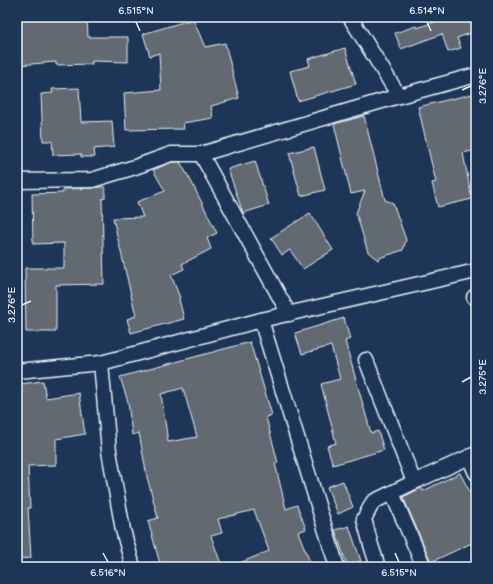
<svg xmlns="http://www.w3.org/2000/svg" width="493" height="584" font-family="'Balsamiq Sans',sans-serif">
<rect width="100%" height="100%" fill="#1d3557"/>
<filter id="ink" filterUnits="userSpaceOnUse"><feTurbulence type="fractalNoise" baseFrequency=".025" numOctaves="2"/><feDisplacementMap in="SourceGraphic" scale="8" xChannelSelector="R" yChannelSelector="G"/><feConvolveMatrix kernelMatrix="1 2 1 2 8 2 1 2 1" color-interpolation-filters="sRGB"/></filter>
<g filter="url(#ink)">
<g fill="#64696f" stroke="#e8f1f8" fill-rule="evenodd">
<polygon points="17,17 87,17 88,37 128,37 128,62 92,61 92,64 56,65 56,62 17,65"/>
<polygon points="449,17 451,17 452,22 466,17 476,17 476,31 457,38 461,48 448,52 442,34 401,49 395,33 416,26 417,28"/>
<polygon points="193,19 205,47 225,43 239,98 211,106 213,118 183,123 184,129 126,130 124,93 161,90 159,53 150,56 143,34"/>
<polygon points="345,48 356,84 298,101 290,71 310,66 308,59"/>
<polygon points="79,88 81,122 112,121 114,147 94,149 95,157 81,157 81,154 53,155 52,141 43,141 41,94 53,93 52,89"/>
<polygon points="476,93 476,150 463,153 472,199 438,207 432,183 436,182 418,107"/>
<polygon points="364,116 385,200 393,203 406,240 403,250 382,257 378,260 368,252 356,213 365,191 351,194 334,124"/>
<polygon points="314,147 325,190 301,196 289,153"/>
<polygon points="255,161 269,205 243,213 228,169"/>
<polygon points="172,162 180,162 191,181 217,233 207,238 211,249 182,264 184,269 171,275 180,298 179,299 184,319 131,333 127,319 136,316 113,218 143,217 137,202 165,191 153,170"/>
<polygon points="100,187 105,187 105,198 102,199 104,284 56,285 56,332 26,332 25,268 64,268 64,243 33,244 32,194 63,193 63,189 92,188"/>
<polygon points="310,213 333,250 303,269 290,250 282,255 271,238"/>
<polygon points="344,318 350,339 345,341 371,433 378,431 384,450 333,465 327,446 336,443 321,384 340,379 331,346 302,354 295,333"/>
<path d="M 250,342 L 272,415 L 266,417 L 278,463 L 275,463 L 286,509 L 297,505 L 306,529 L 298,532 L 312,567 L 230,567 L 269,551 L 254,510 L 218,519 L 222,533 L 211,536 L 222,567 L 161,567 L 148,521 L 158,518 L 147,477 L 139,433 L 132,435 L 128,402 L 120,377 ZM 183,388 L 197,437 L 168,442 L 161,394 Z"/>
<polygon points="43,381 46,398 79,393 85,434 56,439 56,465 28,466 30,508 28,508 31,558 17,559 17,394 22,394 20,384"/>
<polygon points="460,473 476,504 476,541 431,562 403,497 421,488 423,491"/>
<polygon points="343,481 353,507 338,514 327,487"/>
<polygon points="349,526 361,561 347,565 335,530"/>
</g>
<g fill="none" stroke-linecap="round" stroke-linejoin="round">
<defs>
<g id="minor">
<polyline points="350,17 399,96"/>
<polyline points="201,154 289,314"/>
<polyline points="17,181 92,180 135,167 171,154 201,154 399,96 476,75"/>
<polyline points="474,297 476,297"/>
<polyline points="261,320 337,567"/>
<polyline points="366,360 414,482"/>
<polyline points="101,363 109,451 123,530 133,567"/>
<polyline points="17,371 101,363 261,320 476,271"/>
<polyline points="469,457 476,473"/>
<polyline points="392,493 424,567"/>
<polyline points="378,567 371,545 364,519 373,502 414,482 476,454"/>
</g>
</defs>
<use href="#minor" stroke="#e8f1f8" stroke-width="17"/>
<use href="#minor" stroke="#1d3557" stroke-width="14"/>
</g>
</g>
<path fill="none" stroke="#e8f1f8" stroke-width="1.5" d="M 136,22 L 140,31M 427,22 L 431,31M 462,90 L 471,86M 22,305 L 31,301M 462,382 L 471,377M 103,553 L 108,562M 395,553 L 399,562"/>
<rect width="493" height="584" fill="none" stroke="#1d3557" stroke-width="44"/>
<rect x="22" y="22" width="449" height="540" fill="none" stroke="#e8f1f8" stroke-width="1.5"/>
<g font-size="10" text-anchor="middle" fill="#e8f1f8">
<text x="136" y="14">6.515°N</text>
<text x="427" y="14">6.514°N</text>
<text transform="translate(482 86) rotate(-90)" y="4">3.276°E</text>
<text transform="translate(11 305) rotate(-90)" y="4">3.276°E</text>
<text transform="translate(482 377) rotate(-90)" y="4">3.275°E</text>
<text x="108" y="576">6.516°N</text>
<text x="399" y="576">6.515°N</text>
</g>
</svg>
